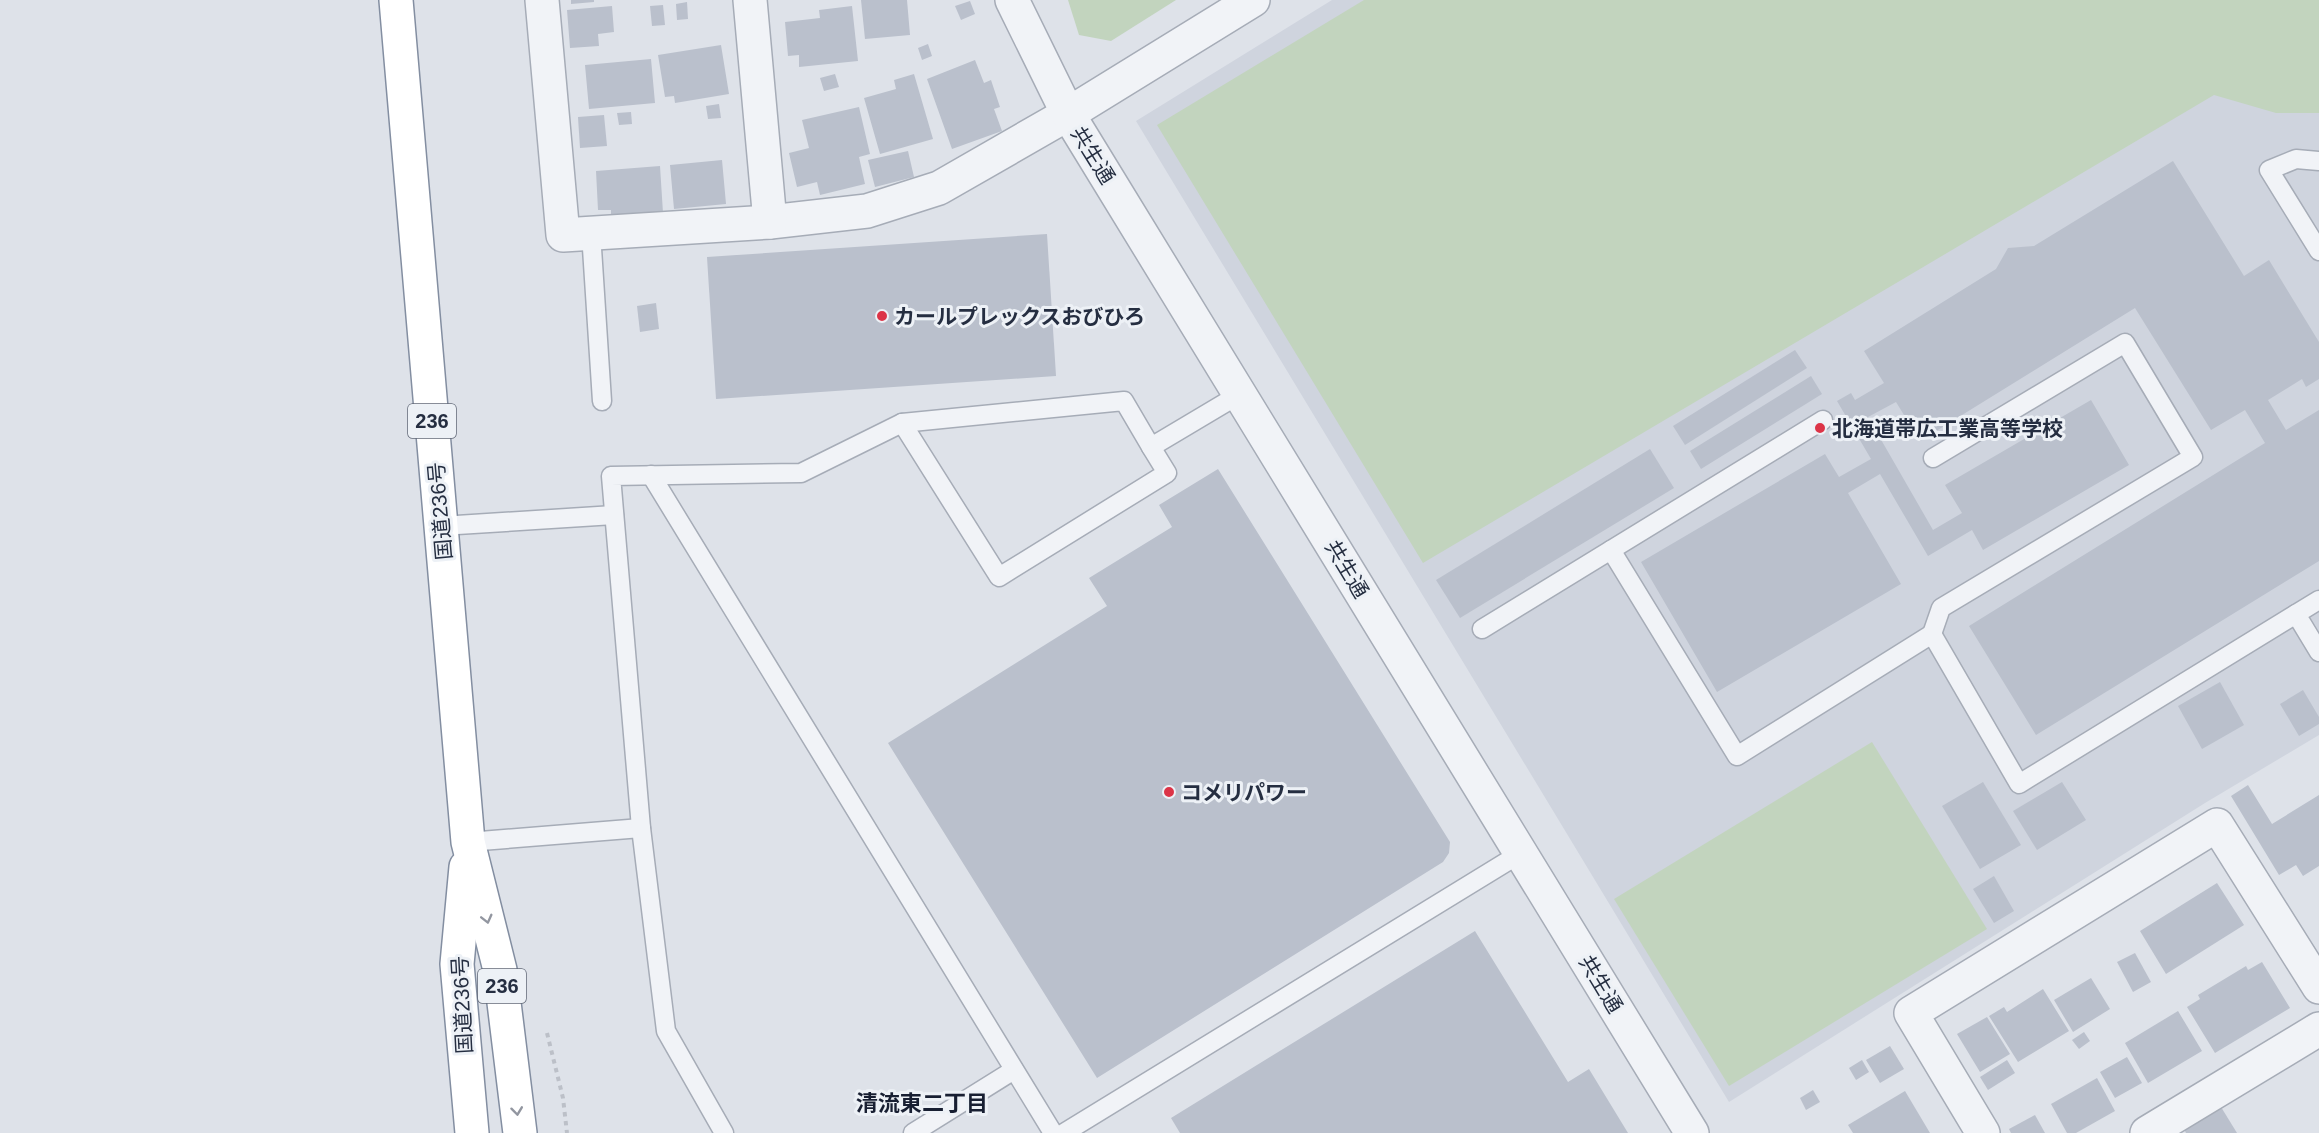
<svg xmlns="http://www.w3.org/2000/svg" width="2319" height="1133" font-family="Arial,'Noto Sans JP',sans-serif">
<rect width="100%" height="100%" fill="#dee2e9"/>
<polygon fill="#cfd4de" points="1332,0 2319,0 2319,735 2205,803 1729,1102 1136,121"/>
<g fill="#c2d4be">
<polygon points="1068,0 1176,0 1111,41 1079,35"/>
<polygon points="1364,0 2319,0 2319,113 2276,113 2214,95 1423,563 1157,125"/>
<polygon points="1872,742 1987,929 1729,1086 1614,899"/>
</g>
<g fill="#bac0cc">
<polygon points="571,0 594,0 594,2 571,4"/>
<polygon points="861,0 907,0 910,35 865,39"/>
<polygon points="970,1 975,14 961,20 955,6"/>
<polygon points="687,2 688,19 677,20 676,4"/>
<polygon points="663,5 665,25 652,26 650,6"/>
<polygon points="612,6 614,32 598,34 599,46 570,48 567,10"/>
<polygon points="852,6 858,61 799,67 799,55 788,56 785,22 820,18 819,10"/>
<polygon points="928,44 932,56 922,60 918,48"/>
<polygon points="721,45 729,94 675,103 674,96 665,97 658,55"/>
<polygon points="651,59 655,103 589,109 585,65"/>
<polygon points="975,60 984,83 991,80 1000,107 994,109 1002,131 952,149 927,79"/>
<polygon points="835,74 839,87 824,91 820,78"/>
<polygon points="914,74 933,139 880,154 864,98 896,89 894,80"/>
<polygon points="719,104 721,118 708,119 706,106"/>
<polygon points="859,107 870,154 859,157 865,184 820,195 817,182 797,187 789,153 809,148 802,120"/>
<polygon points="631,112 632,124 619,125 617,113"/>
<polygon points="604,115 607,146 580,148 578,117"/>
<polygon points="908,151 914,177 875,187 868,160"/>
<polygon points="722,160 726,204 674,209 670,165"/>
<polygon points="2173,161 2244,276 2269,260 2319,342 2319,379 2306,387 2302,379 2268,400 2286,430 2319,410 2319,561 2036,735 1969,626 2265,443 2245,410 2211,430 2135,308 1920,441 1896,402 1868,417 1933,530 1962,513 1945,485 2091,400 2129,465 1983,550 1972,530 1928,556 1880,474 1848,493 1901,584 1717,692 1641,562 1825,454 1839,477 1871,459 1837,401 1851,393 1855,400 1884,383 1864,351 1996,269 2008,248 2034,246"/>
<polygon points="660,166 663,213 611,216 611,210 598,210 596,171"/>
<polygon points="1047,234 1056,376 716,399 707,257"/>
<polygon points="656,303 659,329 640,332 637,306"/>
<polygon points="1795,350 1807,368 1685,445 1673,426"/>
<polygon points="1811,376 1822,394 1701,469 1690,451"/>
<polygon points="1650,449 1674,488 1460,618 1436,580"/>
<polygon points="1218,469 1450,842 1449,853 1443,862 1097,1078 888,743 1107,606 1089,578 1172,527 1159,505"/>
<polygon points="2220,682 2244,725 2202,749 2178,706"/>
<polygon points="2303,690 2319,717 2319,724 2299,736 2280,704"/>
<polygon points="1983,782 2021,845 1980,869 1942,806"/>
<polygon points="2062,782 2086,820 2037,850 2013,811"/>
<polygon points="2248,785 2272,824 2319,795 2319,866 2303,876 2296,865 2279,875 2231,796"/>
<polygon points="1994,876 2014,911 1994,923 1973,889"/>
<polygon points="2217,883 2244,925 2166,974 2140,931"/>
<polygon points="1475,931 1568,1082 1589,1069 1628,1133 1180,1133 1171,1118"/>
<polygon points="2135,953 2151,982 2133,992 2117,962"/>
<polygon points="2262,962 2290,1008 2215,1053 2187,1007 2200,999 2198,995 2246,966 2248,970"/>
<polygon points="2091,978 2110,1009 2073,1032 2054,1000"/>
<polygon points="2043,989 2069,1031 2018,1062 1989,1016 2004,1007 2007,1012"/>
<polygon points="2178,1011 2202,1051 2148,1083 2125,1043"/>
<polygon points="1987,1017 2010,1054 1980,1072 1957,1034"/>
<polygon points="2084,1032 2090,1041 2079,1049 2072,1040"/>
<polygon points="1890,1046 1904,1069 1880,1083 1866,1060"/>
<polygon points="2127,1057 2142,1083 2115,1098 2100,1072"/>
<polygon points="1862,1060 1869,1072 1856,1080 1849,1068"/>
<polygon points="2007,1060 2015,1073 1988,1090 1980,1077"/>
<polygon points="2097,1078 2115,1111 2076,1133 2067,1133 2051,1104"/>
<polygon points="1813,1090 1820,1102 1806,1110 1800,1098"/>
<polygon points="1905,1091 1930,1133 1853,1133 1848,1125"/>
<polygon points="2221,1107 2237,1133 2186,1133 2184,1129"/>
<polygon points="2035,1115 2045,1133 2011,1133 2009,1129"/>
</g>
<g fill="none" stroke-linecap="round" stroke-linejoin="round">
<defs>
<g id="service">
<polyline points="2319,161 2296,159 2269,170 2319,251"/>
<polyline points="591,233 602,401"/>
<polyline points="902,423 999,577 1167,473 1151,447"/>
<polyline points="651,475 1053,1133"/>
<polyline points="441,526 614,515"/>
<polyline points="1611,550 1737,756 1932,634 2019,784 2296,614"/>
<polyline points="2319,600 2296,614 2319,652"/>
<polyline points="1482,629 1823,420"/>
<polyline points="1932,634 1941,608 2193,457 2125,343 1933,458"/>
<polyline points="468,842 641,828"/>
<polyline points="724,1133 666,1031 641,828 611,476 801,473 902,423 1124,401 1151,447 1240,394"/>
<polyline points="913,1133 1014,1070"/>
<polyline points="1064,1133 1521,853"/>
</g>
<g id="minor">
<polyline points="542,0 563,235 770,222 867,211 939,188 1068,114 1253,0"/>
<polyline points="750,0 770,222"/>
<polyline points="1983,1133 1911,1013 2217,825 2319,987"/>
<polyline points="2147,1133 2319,1029"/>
</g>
<polyline id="tertiary" points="1012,0 1068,114 1692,1133"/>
<g id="trunk">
<polyline points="396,0 468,842 500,970 520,1133"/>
<polyline points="466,867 457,964 472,1133"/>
</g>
</defs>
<use href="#service" stroke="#a6acb7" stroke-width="21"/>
<use href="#minor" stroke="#a6acb7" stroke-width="36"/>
<use href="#tertiary" stroke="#a6acb7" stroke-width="36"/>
<use href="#trunk" stroke="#838ea1" stroke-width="36"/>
<polyline stroke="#bcc0c8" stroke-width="4" stroke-dasharray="4.5 4.5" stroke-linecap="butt" points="547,1033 563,1098 567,1133"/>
<use href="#service" stroke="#f1f3f7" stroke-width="18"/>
<use href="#minor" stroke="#f1f3f7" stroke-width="33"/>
<use href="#tertiary" stroke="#f1f3f7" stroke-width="33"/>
<use href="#trunk" stroke="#fff" stroke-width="33"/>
</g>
<defs><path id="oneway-chevron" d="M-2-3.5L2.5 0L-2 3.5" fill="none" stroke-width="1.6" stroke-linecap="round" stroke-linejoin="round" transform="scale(1.5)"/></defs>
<g stroke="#9296a0">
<use href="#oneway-chevron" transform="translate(487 919) rotate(76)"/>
<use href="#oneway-chevron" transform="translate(517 1111) rotate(83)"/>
</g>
<g fill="#dc3447" stroke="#edf1f6" stroke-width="2">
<circle cx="882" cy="316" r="6"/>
<circle cx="1820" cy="428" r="6"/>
<circle cx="1169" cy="792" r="6"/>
</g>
<g text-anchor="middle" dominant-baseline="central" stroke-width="6" stroke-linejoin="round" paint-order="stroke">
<g fill="#edf1f6" stroke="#616877" stroke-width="1.5">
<rect x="408" y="404" width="48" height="34" rx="4.5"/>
<rect x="478" y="969" width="48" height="34" rx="4.5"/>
</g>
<g font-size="20" font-weight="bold" fill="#252e41">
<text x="432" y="421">236</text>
<text x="502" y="986">236</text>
</g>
<g font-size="21" fill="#252e41" stroke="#edf1f6">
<text transform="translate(1093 155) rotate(58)">共生通</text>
<text transform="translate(440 511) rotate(-95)">国道236号</text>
<text transform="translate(1347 569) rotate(59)">共生通</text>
<text transform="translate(1601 984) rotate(59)">共生通</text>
<text transform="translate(462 1005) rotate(-93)">国道236号</text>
</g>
<g font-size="21" font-weight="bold" fill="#252e41" stroke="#edf1f6" text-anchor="start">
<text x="894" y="316">カールプレックスおびひろ</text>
<text x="1832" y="428">北海道帯広工業高等学校</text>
<text x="1181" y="792">コメリパワー</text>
</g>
<g font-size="22" font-weight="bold" fill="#181f32" stroke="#edf1f6">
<text x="922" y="1103">清流東二丁目</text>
</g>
</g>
</svg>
